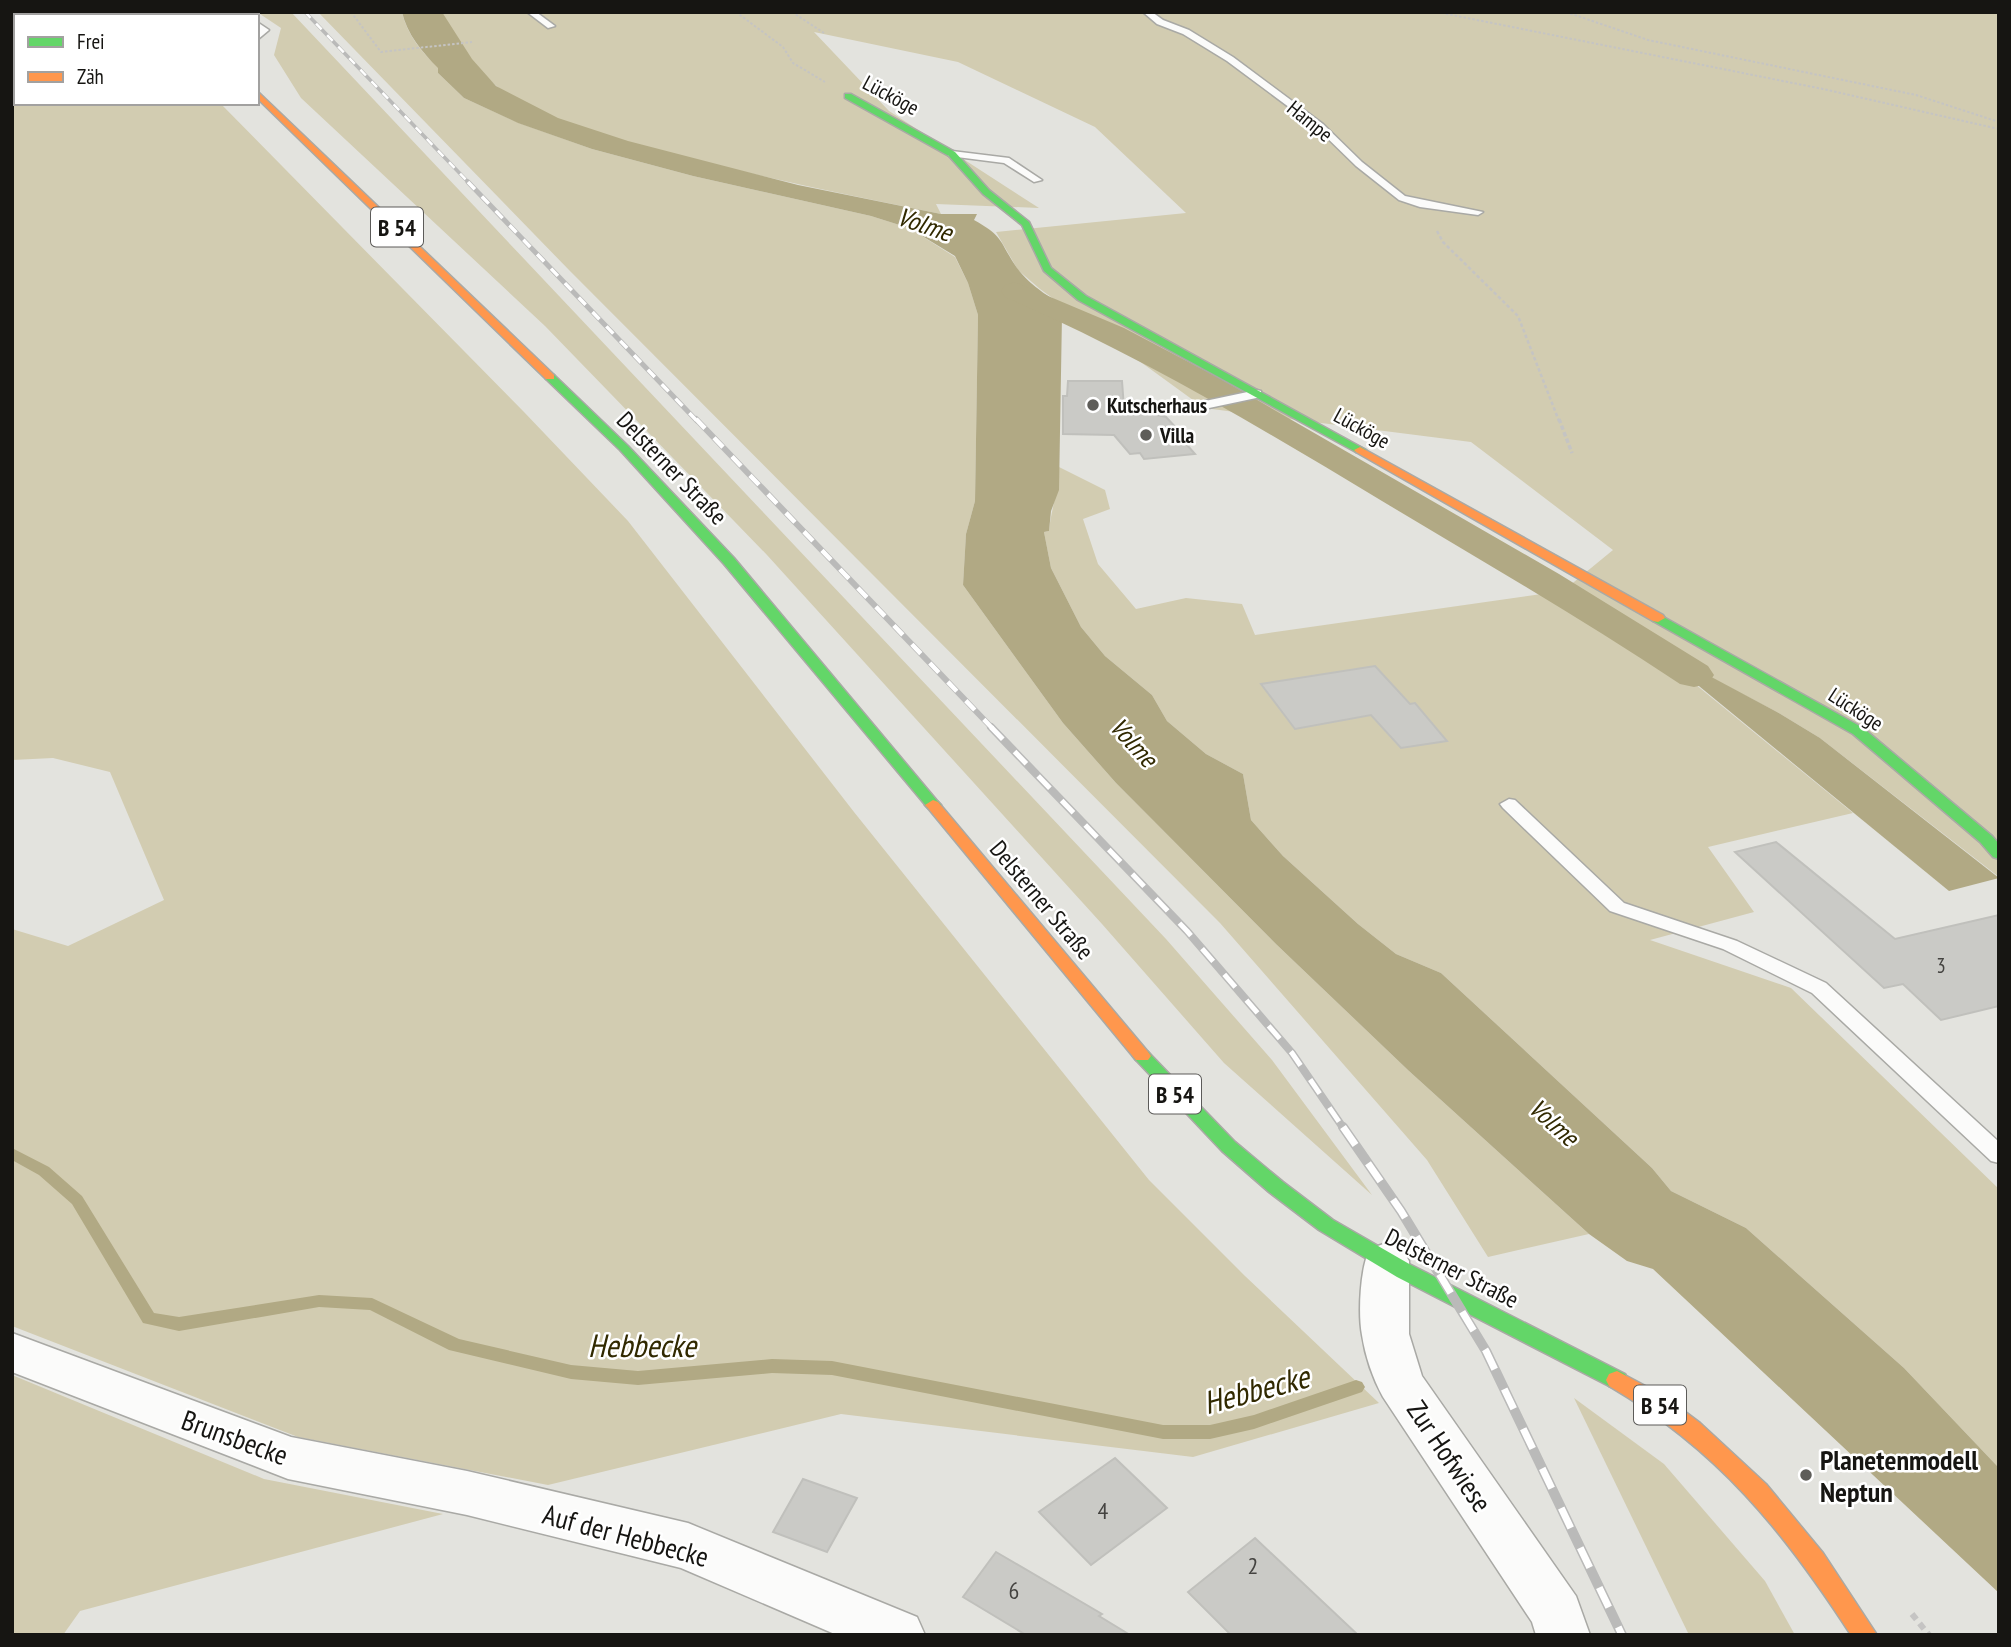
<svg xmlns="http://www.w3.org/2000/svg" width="2011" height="1647" font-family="'PT Sans Narrow',sans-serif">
<rect width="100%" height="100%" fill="#e3e3de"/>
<g fill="#d2ccb1">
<polygon points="12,12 70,12 77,16 16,16 16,103 220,103 524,412 628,521 854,812 1149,1180 1245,1276 1379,1403 1193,1457 841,1414 548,1485 298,1437 12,1326 12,929 68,946 164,900 110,772 53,758 12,760"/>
<polygon points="269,12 291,12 1166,939 1272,1060 1372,1195 1224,1063 1102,924 767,555 545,326 301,98 274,55 281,28 260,14"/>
<path d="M 318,12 L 402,12 C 407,35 422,53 439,68 L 438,73 L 464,98 L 519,123 L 592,149 L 693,176 L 871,216 L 909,228 L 955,257 L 968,283 L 978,315 L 975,501 L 966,534 L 963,585 L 1063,723 L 1116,783 L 1277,945 L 1409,1071 L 1589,1234 L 1488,1257 L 1427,1160 L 1220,923 L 569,270 Z"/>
<path d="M 442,12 L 1999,12 L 1999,877 L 1820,738 L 1777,712 L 1646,644 L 1853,813 L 1708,847 L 1754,912 L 1650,940 L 1791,988 L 1999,1189 L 1999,1468 L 1904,1368 L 1746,1228 L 1671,1191 L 1652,1168 L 1441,973 L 1396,954 L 1358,924 L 1283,856 L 1251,820 L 1243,774 L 1206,754 L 1167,721 L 1152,695 L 1105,656 L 1081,627 L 1051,568 L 1044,532 L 1049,531 C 1051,509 1059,490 1059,467 L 1105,490 L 1110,509 L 1083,519 L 1098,564 L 1136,609 L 1186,598 L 1242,604 L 1255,635 L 1563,591 L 1613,550 L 1471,442 L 1204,408 L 1040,289 L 1018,270 L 996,232 L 1186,213 L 1095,127 L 958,62 L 814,32 L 889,111 L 1039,208 L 936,204 L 941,214 C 847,195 754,176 662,151 C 607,136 546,121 499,88 C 481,74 448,34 442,12 Z"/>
<polygon points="12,1375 264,1479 443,1514 80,1611 63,1635 12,1635"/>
<polygon points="1574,1398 1664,1464 1765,1581 1795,1635 1689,1635"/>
</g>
<g fill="#b1a984">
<path d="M 402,12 L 442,12 L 472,59 L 496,86 L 558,118 L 628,141 L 798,185 L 941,214 L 977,214 L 974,220 C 1005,237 999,242 1017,268 C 1030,286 1055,301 1074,312 L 1062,315 L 1059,490 L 1051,511 L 1049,531 L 1044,532 L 1051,568 L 1081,627 L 1105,656 L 1152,695 L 1167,721 L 1206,754 L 1243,774 L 1251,820 L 1283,856 L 1358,924 L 1396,954 L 1441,973 L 1652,1168 L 1671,1191 L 1746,1228 L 1904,1368 L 1999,1468 L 1999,1593 L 1653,1269 L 1627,1261 L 1589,1234 L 1409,1071 L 1277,945 L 1116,783 L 1063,723 L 963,585 L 966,534 L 975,501 L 978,315 L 968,283 L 955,256 L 909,228 L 871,216 L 693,176 L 592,149 L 518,123 L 464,98 L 438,73 L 438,68 C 422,52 407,34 402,12 Z"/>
<polygon points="1644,641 1777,712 1820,738 1999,878 1949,891"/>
</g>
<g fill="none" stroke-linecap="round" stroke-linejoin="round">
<polygon fill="#b1a984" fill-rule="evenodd" points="12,1148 49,1167 82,1196 154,1313 179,1317 319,1295 372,1298 459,1339 571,1365 638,1371 772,1359 832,1361 1163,1425 1210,1425 1254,1415 1356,1380 1362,1382 1365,1387 1362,1392 1254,1429 1210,1439 1163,1439 832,1375 772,1373 638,1385 571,1379 449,1350 370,1310 319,1307 179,1331 143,1323 72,1204 39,1175 12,1160"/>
<path fill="#b1a984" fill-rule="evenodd" d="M 1015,282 L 1124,328 L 1219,378 L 1559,574 L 1708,666 L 1714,675 L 1708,684 L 1694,687 L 1680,684 C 1583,619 1482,561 1382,501 C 1259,427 1137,354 1005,297 L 1001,291 L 1005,285 Z"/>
</g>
<g fill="#cacac6" stroke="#c0c0bc" stroke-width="2">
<polygon points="1068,381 1122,381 1124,408 1166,417 1191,444 1187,445 1195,454 1144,459 1140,453 1130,454 1114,435 1063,434 1063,396 1067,396"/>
<polygon points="1375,666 1410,704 1415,703 1447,741 1401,748 1371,715 1295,729 1261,684"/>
<polygon points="1776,842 1895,939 1999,915 1999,1006 1941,1020 1903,984 1884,988 1735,852"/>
<polygon points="1115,1458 1167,1508 1091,1565 1039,1512"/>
<polygon points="803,1479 857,1498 827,1552 773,1532"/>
<polygon points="1255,1538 1358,1635 1231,1635 1188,1592"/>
<polygon points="996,1552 1102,1614 1099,1616 1130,1635 1026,1635 963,1597"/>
</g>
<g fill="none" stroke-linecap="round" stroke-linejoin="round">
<defs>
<g id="lane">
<polygon points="527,12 536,12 555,26 548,28"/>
<polygon points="1143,12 1152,12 1163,20 1189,30 1233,57 1323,124 1362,162 1405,196 1483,212 1478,215 1420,207 1399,200 1356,166 1317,128 1227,61 1183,34 1157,24"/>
<polygon points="257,22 269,30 257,40 260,30 257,28"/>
<polygon points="952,151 1009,158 1042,180 1034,182 1004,163 949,156 947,154"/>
<polygon points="1257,390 1261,391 1261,397 1209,408 1203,404 1205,401"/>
<polygon points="1509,799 1515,800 1624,903 1737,941 1826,983 1999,1142 1999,1163 1991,1161 1812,993 1723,949 1610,911 1503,808 1500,804"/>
</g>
<g id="street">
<polygon points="257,12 253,16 223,16 227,12"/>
<path d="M 1386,1243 L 1402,1249 L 1409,1261 L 1409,1334 L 1422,1376 L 1576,1596 L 1590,1635 L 1536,1635 L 1532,1622 L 1383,1397 C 1373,1379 1365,1355 1362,1335 C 1358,1314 1360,1267 1370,1249 Z"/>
<polygon points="12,1333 291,1437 467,1471 688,1523 917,1617 925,1635 837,1635 681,1568 467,1515 288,1479 12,1372"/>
</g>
<g id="fast">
<polygon points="119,12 127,12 132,16 124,16"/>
<polygon points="845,94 851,94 955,152 989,190 1029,222 1051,268 1086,296 1366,450 1364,452 1356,452 1078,300 1044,271 1022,225 983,194 949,156 845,98"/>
<polygon points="546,375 554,375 628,446 734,558 938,802 941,805 938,808 928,808 724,564 620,450 546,379"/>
<polygon points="1658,614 1863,728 1992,836 1999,844 1999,859 1993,857 1980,842 1853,734 1653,621 1651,618"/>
<polygon points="1142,1050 1148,1052 1235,1142 1283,1182 1333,1220 1411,1265 1625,1374 1628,1380 1625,1386 1617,1389 1609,1386 1397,1277 1319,1230 1269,1192 1222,1151 1136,1060 1133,1056 1136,1052"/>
</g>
<g id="slow">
<polygon points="257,91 554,375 554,379 546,379 257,98"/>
<polygon points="1360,447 1663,615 1665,618 1658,622 1653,621 1356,452 1354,450"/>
<polygon points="933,800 938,802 1148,1052 1151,1056 1148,1060 1136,1060 928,808 925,805"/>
<path d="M 1617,1371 L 1664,1396 L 1700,1423 L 1766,1484 L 1823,1553 L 1877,1635 L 1851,1635 C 1783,1530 1718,1450 1609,1386 L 1606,1380 L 1609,1374 Z"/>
</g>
</defs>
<use href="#lane" stroke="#a9a9a5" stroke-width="3"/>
<use href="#street" stroke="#a9a9a5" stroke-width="3"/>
<use href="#fast" stroke="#a9a9a5" stroke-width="3"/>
<use href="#slow" stroke="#a9a9a5" stroke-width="3"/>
<g stroke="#c5c4c3" stroke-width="2" stroke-dasharray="2.5 2" stroke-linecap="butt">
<polyline points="351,12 381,52 472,42"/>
<polyline points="736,12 783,47 793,63 825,82"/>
<polyline points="792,12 824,33"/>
<polyline points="1437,12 1823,89 1999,129"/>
<polyline points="1566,12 1648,40 1916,95 1999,122"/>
</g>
<polyline stroke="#c5c4c3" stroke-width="2.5" stroke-dasharray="3.5 2.5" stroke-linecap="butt" points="1437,231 1443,242 1518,316 1559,421"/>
<polyline stroke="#c5c4c3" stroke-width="3.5" stroke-dasharray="4.5 2.5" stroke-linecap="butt" points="1559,419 1572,453"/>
<polyline stroke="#c5c4c3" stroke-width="6" stroke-dasharray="7 5" stroke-linecap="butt" points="1912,1614 1929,1635"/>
<use href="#lane" fill="#fbfbfa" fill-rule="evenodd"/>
<use href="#street" fill="#fbfbfa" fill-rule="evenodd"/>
<use href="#fast" fill="#63d668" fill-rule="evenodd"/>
<use href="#slow" fill="#ff974d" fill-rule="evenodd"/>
<defs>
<polyline id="rail-far4" points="305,12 470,184"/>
<polyline id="rail-far3" points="468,182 697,421"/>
<polyline id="rail-far2" points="696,419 993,729"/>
<polyline id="rail-far1" points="991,727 1187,931 1292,1053 1344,1129"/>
<polyline id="rail" points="1343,1127 1401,1211 1486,1351 1622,1635"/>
</defs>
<use href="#rail-far4" stroke="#babab9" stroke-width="3.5"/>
<use href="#rail-far3" stroke="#babab9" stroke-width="5"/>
<use href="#rail-far2" stroke="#babab9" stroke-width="6"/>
<use href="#rail-far1" stroke="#babab9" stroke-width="8"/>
<use href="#rail" stroke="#babab9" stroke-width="10"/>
<use href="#rail-far4" stroke="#fff" stroke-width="2.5" stroke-dasharray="8" stroke-linecap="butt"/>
<use href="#rail-far3" stroke="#fff" stroke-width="3.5" stroke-dasharray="10" stroke-linecap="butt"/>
<use href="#rail-far2" stroke="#fff" stroke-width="4.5" stroke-dasharray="13" stroke-linecap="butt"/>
<use href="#rail-far1" stroke="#fff" stroke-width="5" stroke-dasharray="17" stroke-linecap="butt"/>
<use href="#rail" stroke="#fff" stroke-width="7" stroke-dasharray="22" stroke-linecap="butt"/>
</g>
<g fill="#5e5d59" stroke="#fff" stroke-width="2.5">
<circle cx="1093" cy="405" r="7"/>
<circle cx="1146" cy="435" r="7"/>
<circle cx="1806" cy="1475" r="7"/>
</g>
<g text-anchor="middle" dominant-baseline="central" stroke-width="5" stroke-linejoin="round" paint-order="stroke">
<g font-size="21" fill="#161512" stroke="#fff">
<text transform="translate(891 95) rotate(28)">Lücköge</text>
<text transform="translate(1310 121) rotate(39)">Hampe</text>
<text transform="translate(1362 428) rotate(29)">Lücköge</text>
<text transform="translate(1856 709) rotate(33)">Lücköge</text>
</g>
<g font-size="21" font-weight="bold" fill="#161512" stroke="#fff" text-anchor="start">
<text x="1107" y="405">Kutscherhaus</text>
<text x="1160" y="435">Villa</text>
</g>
<g font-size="21" fill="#444340">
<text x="1941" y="965">3</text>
</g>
<g fill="#fff" stroke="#5c5b59" stroke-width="2">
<rect x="371" y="207.5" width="52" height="39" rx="5"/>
<rect x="1149" y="1074.5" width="52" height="39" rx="5"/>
<rect x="1634" y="1385.5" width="52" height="39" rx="5"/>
</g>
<g font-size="23" font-weight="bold" fill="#161512">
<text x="397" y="227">B 54</text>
<text x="1175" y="1094">B 54</text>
<text x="1660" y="1405">B 54</text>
</g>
<g font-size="24" fill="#161512" stroke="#fff">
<text transform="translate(672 468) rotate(46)">Delsterner Straße</text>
<text transform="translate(1042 900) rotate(50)">Delsterner Straße</text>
<text transform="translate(1452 1268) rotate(27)">Delsterner Straße</text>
</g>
<g font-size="24" fill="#444340">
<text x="1103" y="1510">4</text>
<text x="1253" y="1565">2</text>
<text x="1014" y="1590">6</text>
</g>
<g font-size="26" font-style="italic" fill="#312900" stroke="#fff">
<text transform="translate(925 224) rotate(19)">Volme</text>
<text transform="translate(1134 742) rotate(48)">Volme</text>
<text transform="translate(1554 1122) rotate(42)">Volme</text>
</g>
<g font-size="28" fill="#161512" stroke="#fff">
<text transform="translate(235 1437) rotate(20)">Brunsbecke</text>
<text transform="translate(1450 1456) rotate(56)">Zur Hofwiese</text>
<text transform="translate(626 1535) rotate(15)">Auf der Hebbecke</text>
</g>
<g font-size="28" font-weight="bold" fill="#161512" stroke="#fff" text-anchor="start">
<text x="1820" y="1459">Planetenmodell<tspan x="1820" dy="32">Neptun</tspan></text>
</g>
<g font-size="32" font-style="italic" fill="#312900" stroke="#fff">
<text x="642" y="1345">Hebbecke</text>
<text transform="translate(1256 1389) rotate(-15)">Hebbecke</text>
</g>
</g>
<rect width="2011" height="1647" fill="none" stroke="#161512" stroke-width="28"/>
<rect x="14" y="14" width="245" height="91" fill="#ffffff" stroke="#a2a1a0" stroke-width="2"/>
<rect x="28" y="37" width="35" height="10" fill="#63d668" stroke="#a2a1a0" stroke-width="2"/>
<text x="77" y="49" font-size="21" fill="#161512">Frei</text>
<rect x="28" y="72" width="35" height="10" fill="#ff974d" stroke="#a2a1a0" stroke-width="2"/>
<text x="77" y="84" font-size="21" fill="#161512">Zäh</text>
</svg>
